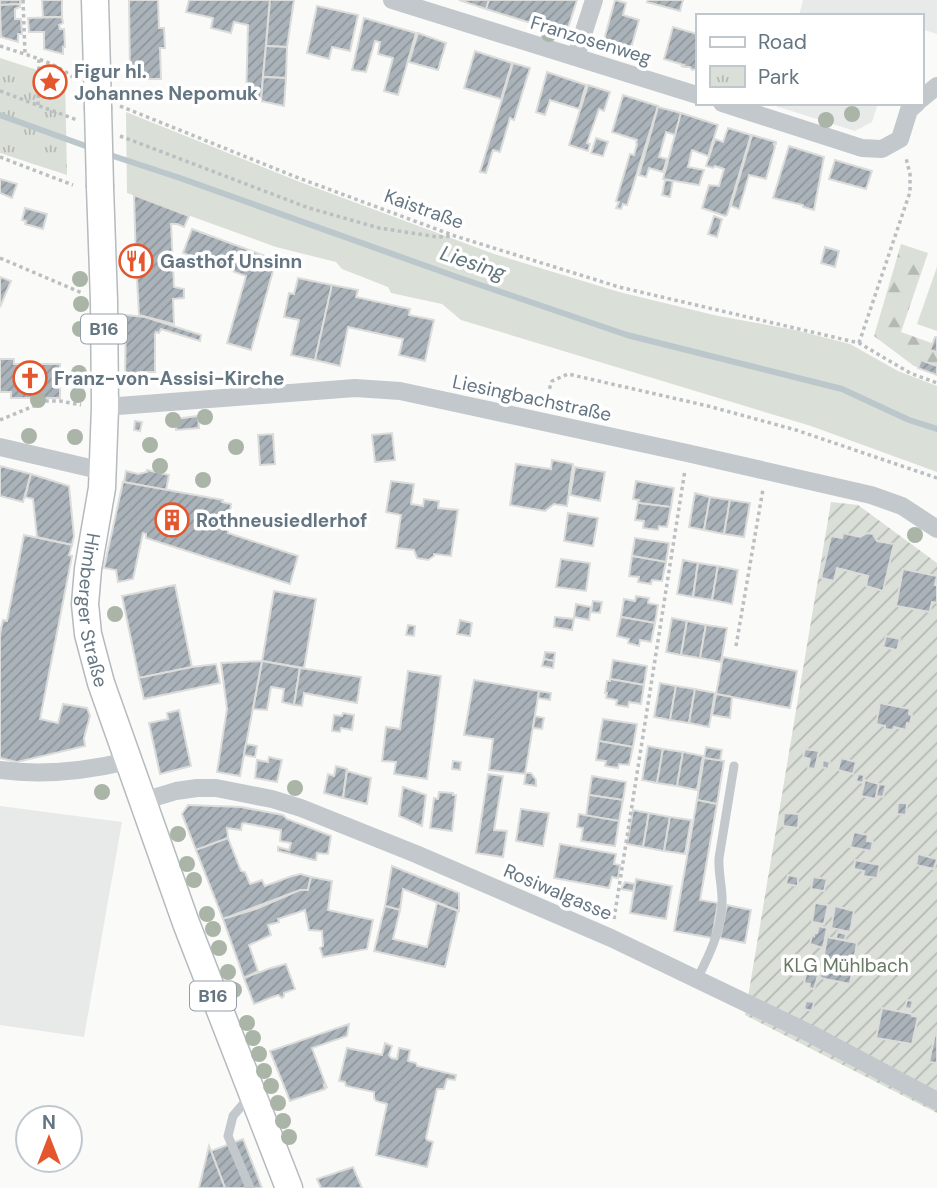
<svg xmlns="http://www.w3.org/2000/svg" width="937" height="1188" font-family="'DM Sans',sans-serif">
<defs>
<pattern id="forest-firs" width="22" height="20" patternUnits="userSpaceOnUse" patternTransform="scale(1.75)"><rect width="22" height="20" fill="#dadfd7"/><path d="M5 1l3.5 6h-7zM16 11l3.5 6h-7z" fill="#b4b9b4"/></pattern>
<pattern id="park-tufts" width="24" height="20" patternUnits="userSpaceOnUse" patternTransform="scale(1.75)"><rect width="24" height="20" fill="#dadfd7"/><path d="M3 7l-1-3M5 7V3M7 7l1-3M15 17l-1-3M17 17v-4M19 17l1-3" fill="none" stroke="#b4b9b4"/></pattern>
<pattern id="garden-furrows" width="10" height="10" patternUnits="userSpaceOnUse" patternTransform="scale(1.75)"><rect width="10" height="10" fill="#dadfd7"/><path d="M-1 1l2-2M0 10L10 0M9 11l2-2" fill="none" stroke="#b4b9b4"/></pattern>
<pattern id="building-hatch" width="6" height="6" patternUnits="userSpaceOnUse" patternTransform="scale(1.75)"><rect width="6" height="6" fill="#aab3b9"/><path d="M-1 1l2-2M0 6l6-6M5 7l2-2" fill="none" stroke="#8e969c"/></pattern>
</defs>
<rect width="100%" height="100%" fill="#fafaf8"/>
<g fill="#e8e9e9">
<polygon points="803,0 937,0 937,34 921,29 921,16 799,16"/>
<polygon points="773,103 878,103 872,122 855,131 772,105"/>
<polygon points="0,806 122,822 84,1037 0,1025"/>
</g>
<g fill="#dadfd7">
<polygon points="126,112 300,182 494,254 619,292 718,316 795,330 850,344 898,371 937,386 937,472 811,426 461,320 442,304 391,293 388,287 342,269 336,262 276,247 127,193"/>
<polygon points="937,267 937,331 917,324"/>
</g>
<polygon fill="url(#forest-firs)" points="901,244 928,253 901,332 937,345 937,374 914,366 874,336"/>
<polygon fill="url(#park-tufts)" points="0,58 65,79 67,175 0,153"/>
<polygon fill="url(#garden-furrows)" points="831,502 858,505 937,563 937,1113 745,1015"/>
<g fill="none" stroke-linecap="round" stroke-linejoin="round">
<g stroke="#bbc7cb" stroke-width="6">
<polyline points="0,115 94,149"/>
<polyline points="107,154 180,178 454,276 627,335 842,389 909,420 937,429"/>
</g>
</g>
<g fill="url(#building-hatch)" stroke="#dcdcda" stroke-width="2">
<polygon points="0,0 20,0 20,4 0,5"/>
<polygon points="42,0 62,0 62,17 43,17"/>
<polygon points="129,0 158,0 159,28 164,28 165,48 160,48 161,79 130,79"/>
<polygon points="189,0 270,0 261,101 246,99 248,25 234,22 231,33 211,28 213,18 186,12"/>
<polygon points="270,0 294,0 287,47 266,46"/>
<polygon points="459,0 489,0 486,9"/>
<polygon points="489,0 577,0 566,34 486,9"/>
<polygon points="615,0 626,3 623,15 639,20 631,48 604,40"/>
<polygon points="648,0 683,0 680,11 647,2"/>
<polygon points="20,4 20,7 15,9 15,19 21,19 22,34 18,34 18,42 1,37 0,5"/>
<polygon points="317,6 358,15 350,51 332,47 329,59 307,53"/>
<polygon points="62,17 63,23 59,25 60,29 64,29 65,47 63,47 63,54 44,49 44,32 29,32 28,18"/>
<polygon points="364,18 416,33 398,95 384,91 393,58 378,54 380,42 375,41 366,72 352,70"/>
<polygon points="673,27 697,34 697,69 692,70 690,67 684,67 682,66 684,65 664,59"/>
<polygon points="418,33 446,43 438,70 409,62"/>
<polygon points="266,46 287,47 286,78 263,77"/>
<polygon points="475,51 512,63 501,99 464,88"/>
<polygon points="513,63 530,68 514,120 510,118 500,152 493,150 486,173 480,172"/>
<polygon points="547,72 586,85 579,109 550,100 545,115 536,112"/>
<polygon points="263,77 286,78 284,106 261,101"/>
<polygon points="588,85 610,92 604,111 599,109 587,143 590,144 588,151 569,145"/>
<polygon points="623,95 658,106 627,205 623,204 621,209 616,208 619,202 616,201 630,154 634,155 637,144 636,143 637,140 612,132"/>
<polygon points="658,107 681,113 675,135 666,132 659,157 667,159 663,172 649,168 646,177 639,175"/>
<polygon points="681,113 718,125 708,156 692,150 688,167 704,170 699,185 663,179"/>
<polygon points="728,128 751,135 727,215 725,216 702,208 709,185 719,186 724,169 715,166 713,168 706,166 715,139 723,142"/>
<polygon points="752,135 776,142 776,144 774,144 775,147 766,179 749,175 739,209 731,206"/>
<polygon points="596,138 608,142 603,156 591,153"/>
<polygon points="789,146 824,157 814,210 803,207 803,205 773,198"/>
<polygon points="835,160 872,171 866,189 829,179"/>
<polygon points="0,179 17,184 12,198 0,193"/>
<polygon points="665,180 673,181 670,197 662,195"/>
<polygon points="134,195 189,216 184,227 177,224 171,224 174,287 184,289 184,298 173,299 174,324 139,315 136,261"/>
<polygon points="25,208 47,214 43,229 25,224 26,221 22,220"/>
<polygon points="714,216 722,219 717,237 708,234"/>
<polygon points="192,229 276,260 251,350 227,343 246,276 183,253"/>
<polygon points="825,247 839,251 835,267 821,263"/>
<polygon points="0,277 11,281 0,307"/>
<polygon points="298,278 332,285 315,360 291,355 299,320 284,317 289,293 294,294"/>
<polygon points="332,285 358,290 356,297 410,309 409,315 434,320 425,361 399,355 403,339 348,327 340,366 315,360"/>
<polygon points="126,315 145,317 201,335 200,341 161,329 159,333 156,332 155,334 155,372 141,372 140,381 125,381"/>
<polygon points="935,337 937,337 937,352 930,350"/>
<polygon points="0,359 14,359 14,364 60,364 60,398 11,398 11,392 0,392"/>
<polygon points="921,360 937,366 937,375 918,368"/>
<polygon points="198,416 199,428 176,430 175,419"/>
<polygon points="135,421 142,422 140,431 134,430"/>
<polygon points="392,433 395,460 375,462 372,435"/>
<polygon points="273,434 275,464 260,465 258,435"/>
<polygon points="552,460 573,464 567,506 554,504 545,511 510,505 516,464 551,469"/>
<polygon points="0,466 31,474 23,502 0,496"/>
<polygon points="575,467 605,472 600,501 570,495"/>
<polygon points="147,470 169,475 166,490 124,482 126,471 138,474 147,472"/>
<polygon points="31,474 69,486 74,536 72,545 37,537 33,499 25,497"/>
<polygon points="391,481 414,484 411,504 423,506 424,499 439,501 438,508 458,510 451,556 434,554 434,556 428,560 417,558 414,550 396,548 401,515 386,512"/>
<polygon points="636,481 674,488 671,507 638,503 639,500 633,499"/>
<polygon points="123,482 223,500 222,502 231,504 228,533 298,556 290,584 146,538 146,534 143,533 133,579 118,582 116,570 104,568"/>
<polygon points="695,493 710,497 704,530 689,527"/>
<polygon points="710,497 730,500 724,534 704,530"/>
<polygon points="730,500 750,503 744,537 724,534"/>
<polygon points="638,503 671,507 667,527 659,526 658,530 643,528 644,521 635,520"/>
<polygon points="568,513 598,518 593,546 564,541"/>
<polygon points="843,533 860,537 867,533 873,534 877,541 894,544 883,591 866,586 868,576 837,568 834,581 821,578 831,536 842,538"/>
<polygon points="24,535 72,545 69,555 72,556 40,719 58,723 63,704 87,708 90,716 84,738 85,746 17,762 0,758 0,634 3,620 7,621"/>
<polygon points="635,538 669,543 666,562 632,556"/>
<polygon points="632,556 666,562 662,581 652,580 651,584 638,582 639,577 629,576"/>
<polygon points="561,559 590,563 586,591 556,587"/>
<polygon points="683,560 698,563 693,597 677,594"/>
<polygon points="698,563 718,566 712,600 693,597"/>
<polygon points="718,566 738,570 732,604 712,600"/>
<polygon points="903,569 937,576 935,585 937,585 937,603 932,602 930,612 896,606"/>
<polygon points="175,585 192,667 139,678 122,596"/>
<polygon points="274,591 316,599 304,668 262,661"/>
<polygon points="636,596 649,598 648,603 658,605 655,623 621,617 624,599 635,601"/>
<polygon points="593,601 602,602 600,613 591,612"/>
<polygon points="576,604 591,607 589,620 574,617"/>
<polygon points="555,617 574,619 572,630 554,627"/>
<polygon points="621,617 655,623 651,642 640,640 639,646 628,643 629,639 617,636"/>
<polygon points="672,618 687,621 681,655 666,652"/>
<polygon points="460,620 472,623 470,636 457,634"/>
<polygon points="687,621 706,625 700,658 681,655"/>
<polygon points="408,625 415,626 414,636 406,635"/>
<polygon points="706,625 727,628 721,662 700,658"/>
<polygon points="886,636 900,639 897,650 883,647"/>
<polygon points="545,652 555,653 554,661 544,659"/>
<polygon points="723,657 797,671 790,708 716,694"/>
<polygon points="544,659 554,661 553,668 542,666"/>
<polygon points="613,660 647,666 644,685 610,679"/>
<polygon points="262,661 300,668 294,705 282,702 284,689 271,687 267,710 253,709"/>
<polygon points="262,661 240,776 217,772 227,709 221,663"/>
<polygon points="216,664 220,683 144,699 139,678 192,667"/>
<polygon points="300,668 361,677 357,703 304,693 302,706 294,705"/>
<polygon points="408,671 441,676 427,779 394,774 396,762 382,761 386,727 400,729"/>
<polygon points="610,679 644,685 641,704 629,702 628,707 616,705 617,700 606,698 607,693 605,693 607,681 610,681"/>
<polygon points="474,680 539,691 525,774 489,770 493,739 464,735"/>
<polygon points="660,683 676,686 670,720 654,717"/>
<polygon points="676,686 695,689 689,723 670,720"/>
<polygon points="695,689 715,693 709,727 689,723"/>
<polygon points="539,691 551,693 550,700 538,698"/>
<polygon points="716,694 732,697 730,718 712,715"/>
<polygon points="880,703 910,709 909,714 912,715 910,724 907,723 906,730 894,727 893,730 885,729 885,726 876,724"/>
<polygon points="179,710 191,766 160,774 149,723 168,719 167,713"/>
<polygon points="343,713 354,715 352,730 341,728 340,732 332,731 334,715 342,716"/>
<polygon points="535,716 544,718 542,729 533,728"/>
<polygon points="603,719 637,724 633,747 599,741"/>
<polygon points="599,741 633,747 629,765 619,764 618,768 605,766 606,761 596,760"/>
<polygon points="246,744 257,746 255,757 244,755"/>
<polygon points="648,746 663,749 657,783 642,780"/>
<polygon points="706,747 722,750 720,761 704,758"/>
<polygon points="663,749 683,752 677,786 657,783"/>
<polygon points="805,749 819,751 815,769 808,768 810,759 803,757"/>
<polygon points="683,752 703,756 697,790 677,786"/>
<polygon points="269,757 282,760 277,782 255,778 257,760 268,762"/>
<polygon points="704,758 724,761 717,804 697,800"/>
<polygon points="841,758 856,762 853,774 838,770"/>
<polygon points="823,760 830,762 828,769 822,767"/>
<polygon points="453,761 461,762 460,770 452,769"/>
<polygon points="336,766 347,769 343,798 324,793 328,774 334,776"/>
<polygon points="347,771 371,778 367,804 343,798"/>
<polygon points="526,773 531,773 536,780 536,786 524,784"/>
<polygon points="488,774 503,776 494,830 507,831 503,857 476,853"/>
<polygon points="858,774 864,775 863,783 856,781"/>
<polygon points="592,776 626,782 623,800 589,795"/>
<polygon points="865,780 879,784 876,799 861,796"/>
<polygon points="879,784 886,785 883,797 876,796"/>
<polygon points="403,787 426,795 422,826 399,816"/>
<polygon points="439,792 453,793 453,795 456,795 452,831 430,828 434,798 438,799"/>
<polygon points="589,795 623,800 619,821 586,816"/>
<polygon points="697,800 717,804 700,900 718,903 712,938 674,931"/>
<polygon points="898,803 907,803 906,815 897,814"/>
<polygon points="188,805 241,807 283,815 287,819 331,836 328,854 317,853 316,860 314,860 278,851 278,847 289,850 291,843 280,841 281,830 244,823 242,824 241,830 227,828 228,838 196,850 182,814"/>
<polygon points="521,809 549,813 543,846 516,841"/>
<polygon points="633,810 649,813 643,847 627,844"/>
<polygon points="649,813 670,817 664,851 643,847"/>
<polygon points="784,813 799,814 798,828 783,826"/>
<polygon points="579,814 619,821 615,846 581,841 583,828 577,827"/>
<polygon points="670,817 691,820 685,854 664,851"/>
<polygon points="854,832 868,835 867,841 873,842 871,851 850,847"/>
<polygon points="228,838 241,871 245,872 250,884 262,880 265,886 292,876 301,874 311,877 308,890 300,890 223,919 196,850"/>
<polygon points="560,844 616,854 614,864 620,865 618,878 612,877 609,888 554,878"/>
<polygon points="918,854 937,859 934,869 916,865"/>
<polygon points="855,860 880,865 877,878 863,876 864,871 854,869"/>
<polygon points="392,866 459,893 459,911 403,889 400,910 385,906"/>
<polygon points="788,875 798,877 798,886 786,884"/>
<polygon points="311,877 332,881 328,910 373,920 367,949 323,957 320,948 323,946 322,931 309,930 305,910 278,919 279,922 268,925 271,935 249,945 258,971 244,978 223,919 256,909 300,890 308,890"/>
<polygon points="813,877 827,879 824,891 811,889"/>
<polygon points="636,879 672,886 666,919 630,913"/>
<polygon points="625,882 635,884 633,891 621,889"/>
<polygon points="437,903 458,911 445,967 374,951 385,906 400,910 393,939 427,947"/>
<polygon points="815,903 828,905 824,924 812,922"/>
<polygon points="727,905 751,910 745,943 720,938"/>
<polygon points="835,906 854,911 850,932 831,928"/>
<polygon points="819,926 827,928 823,948 810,944 812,935 814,936 814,933 817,933"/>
<polygon points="837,932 846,934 845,940 836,939"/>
<polygon points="827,937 857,943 850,984 820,978"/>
<polygon points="286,964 295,989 284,993 284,996 282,998 278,995 254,1004 244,978 271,968"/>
<polygon points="807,969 819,972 814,989 809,988 810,984 804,983"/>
<polygon points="907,1000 913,1001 911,1009 905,1008"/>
<polygon points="806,1001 814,1002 812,1011 804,1009"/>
<polygon points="882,1008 912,1014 912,1016 918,1017 912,1044 876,1038"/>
<polygon points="349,1024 347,1036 312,1048 327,1088 324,1085 325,1089 290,1101 270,1051"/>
<polygon points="937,1026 937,1063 929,1062"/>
<polygon points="385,1043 392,1046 389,1055 391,1058 397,1059 399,1048 410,1050 408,1061 416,1063 417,1066 456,1075 455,1080 447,1079 444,1089 437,1089 426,1138 427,1140 433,1142 427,1167 376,1155 387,1104 376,1101 374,1098 374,1092 346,1086 345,1082 339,1081 347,1048 382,1055"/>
<polygon points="243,1139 262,1188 225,1188 211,1151"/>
<polygon points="209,1146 211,1151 225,1188 199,1188"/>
<polygon points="353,1167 362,1188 321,1188 317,1179"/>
</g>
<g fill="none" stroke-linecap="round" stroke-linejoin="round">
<defs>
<g id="primary">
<polyline points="95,0 98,107"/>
<path id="s1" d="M 100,187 L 104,301 L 105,407 L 102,488 L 88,569 L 85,604 L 88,634 L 101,683 L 186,923 L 289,1188"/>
</g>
</defs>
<use href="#primary" stroke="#b5babe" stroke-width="29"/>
<g stroke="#bbbfc2" stroke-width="3.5" stroke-dasharray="3.5 3.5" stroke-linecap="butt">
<polyline points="23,0 25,54"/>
<path d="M 0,46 C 26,55 54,61 75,79"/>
<polyline points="0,91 77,120"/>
<polyline points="38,105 39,59"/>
<polyline points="120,106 296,177 455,236 619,287 859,343 910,373 937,383"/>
<polyline points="120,136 309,208 379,228 438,237 453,236"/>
<polyline points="0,157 73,185"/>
<polyline points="0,258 82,293"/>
<polyline points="859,343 910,192 910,174 906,158"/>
<polyline points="545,402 552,381 568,374 708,406 796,430 937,478"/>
<polyline points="0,420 46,401 60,401 81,405"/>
<polyline points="736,646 763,489"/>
<polyline points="614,919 685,470"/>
</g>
<g stroke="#c3c8cc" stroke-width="9">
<path d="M 697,979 C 709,956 721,931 722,904 C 723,889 718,874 719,858 L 734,766"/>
<polyline points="250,1188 228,1136 233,1116 250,1096"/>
</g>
<g stroke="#c3c8cc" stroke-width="18">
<polyline points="392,0 697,95"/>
<polyline points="576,56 594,0"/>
<polyline points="921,99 937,86"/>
<polyline points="722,103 862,148 882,149 900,139 909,110 917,103"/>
<polyline points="105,407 355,388 400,391 687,453 871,495 902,506 937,529"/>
<polyline points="0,447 103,471"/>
<path d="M 0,770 C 44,776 86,771 128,761"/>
<polyline points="143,801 176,791 197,788 216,788 272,799 301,808 416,854 611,938 811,1034 937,1101"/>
</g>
<use href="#primary" stroke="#fff" stroke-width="26"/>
<defs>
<polyline id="primary-bridge" points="98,107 100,187"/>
</defs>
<use href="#primary-bridge" stroke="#b5babe" stroke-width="29" stroke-linecap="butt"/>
<use href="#primary-bridge" stroke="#fff" stroke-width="26"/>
</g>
<g fill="#aab4a7">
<circle cx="549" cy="34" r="8"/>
<circle cx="852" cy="114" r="8"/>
<circle cx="826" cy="120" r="8"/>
<circle cx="80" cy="279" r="8"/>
<circle cx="81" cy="304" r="8"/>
<circle cx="80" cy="329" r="8"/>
<circle cx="79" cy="373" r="8"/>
<circle cx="78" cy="395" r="8"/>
<circle cx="38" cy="400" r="8"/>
<circle cx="205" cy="417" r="8"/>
<circle cx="173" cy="420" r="8"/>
<circle cx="29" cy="436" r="8"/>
<circle cx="75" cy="437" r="8"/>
<circle cx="150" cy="445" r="8"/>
<circle cx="236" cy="447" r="8"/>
<circle cx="160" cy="466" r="8"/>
<circle cx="203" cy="480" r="8"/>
<circle cx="915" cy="535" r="8"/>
<circle cx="115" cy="614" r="8"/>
<circle cx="295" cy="788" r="8"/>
<circle cx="102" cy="792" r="8"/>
<circle cx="178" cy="834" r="8"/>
<circle cx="187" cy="864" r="8"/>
<circle cx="194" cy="880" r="8"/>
<circle cx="207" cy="914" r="8"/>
<circle cx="213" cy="929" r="8"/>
<circle cx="219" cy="948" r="8"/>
<circle cx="228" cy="972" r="8"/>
<circle cx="234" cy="990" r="8"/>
<circle cx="247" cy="1023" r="8"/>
<circle cx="253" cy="1038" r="8"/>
<circle cx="259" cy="1054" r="8"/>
<circle cx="264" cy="1071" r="8"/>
<circle cx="271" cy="1086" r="8"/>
<circle cx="278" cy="1103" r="8"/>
<circle cx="283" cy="1121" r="8"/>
<circle cx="289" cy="1137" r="8"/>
</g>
<defs>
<symbol id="sight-ring" viewBox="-11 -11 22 22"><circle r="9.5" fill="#fff" stroke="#e4572e" stroke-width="1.5"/><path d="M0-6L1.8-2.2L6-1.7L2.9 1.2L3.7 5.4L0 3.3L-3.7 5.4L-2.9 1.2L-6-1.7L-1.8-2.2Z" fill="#e4572e"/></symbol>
<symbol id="restaurant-ring" viewBox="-11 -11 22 22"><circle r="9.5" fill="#fff" stroke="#e4572e" stroke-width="1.5"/><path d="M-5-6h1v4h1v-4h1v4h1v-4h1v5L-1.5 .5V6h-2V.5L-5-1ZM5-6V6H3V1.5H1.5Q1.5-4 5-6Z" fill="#e4572e"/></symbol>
<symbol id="church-ring" viewBox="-11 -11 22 22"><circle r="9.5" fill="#fff" stroke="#e4572e" stroke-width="1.5"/><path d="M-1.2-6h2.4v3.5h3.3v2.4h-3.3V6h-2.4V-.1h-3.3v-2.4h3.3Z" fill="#e4572e"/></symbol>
<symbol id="building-ring" viewBox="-11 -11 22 22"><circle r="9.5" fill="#fff" stroke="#e4572e" stroke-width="1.5"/><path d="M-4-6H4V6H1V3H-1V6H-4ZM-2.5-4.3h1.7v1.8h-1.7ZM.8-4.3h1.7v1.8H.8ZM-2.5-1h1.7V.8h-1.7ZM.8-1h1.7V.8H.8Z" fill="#e4572e"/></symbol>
</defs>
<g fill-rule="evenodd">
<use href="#sight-ring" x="31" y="63" width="38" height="38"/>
<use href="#restaurant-ring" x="117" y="242" width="38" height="38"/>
<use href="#church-ring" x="11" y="359" width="38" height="38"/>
<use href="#building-ring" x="153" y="501" width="38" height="38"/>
</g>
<g text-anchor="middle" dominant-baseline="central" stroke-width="7" stroke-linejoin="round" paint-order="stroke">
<g fill="#fff" stroke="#939fa8" stroke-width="2">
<rect x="81" y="314.5" width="46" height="29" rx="5"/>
<rect x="190" y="981.5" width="46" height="29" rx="5"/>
</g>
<g font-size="18" font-weight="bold" fill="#657683">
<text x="104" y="329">B16</text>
<text x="213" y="996">B16</text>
</g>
<g font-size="19" fill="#657683" stroke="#fff">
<text transform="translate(591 40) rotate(17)">Franzosenweg</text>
<text transform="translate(424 209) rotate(20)">Kaistraße</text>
<text transform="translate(532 398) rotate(12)">Liesingbachstraße</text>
<text stroke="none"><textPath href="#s1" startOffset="425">Himberger Straße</textPath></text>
<text transform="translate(558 892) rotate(23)">Rosiwalgasse</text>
</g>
<g font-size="19" font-weight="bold" fill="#657683" stroke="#fff" text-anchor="start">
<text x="74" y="71">Figur hl.<tspan x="74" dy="22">Johannes Nepomuk</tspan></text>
<text x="160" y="261">Gasthof Unsinn</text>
<text x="54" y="378">Franz-von-Assisi-Kirche</text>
<text x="196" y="520">Rothneusiedlerhof</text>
</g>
<g font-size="19" fill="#687a64" stroke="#fff">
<text x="846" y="965">KLG Mühlbach</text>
</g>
<g font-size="21" font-style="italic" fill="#60757c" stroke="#fff">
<text transform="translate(473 263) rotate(19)">Liesing</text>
</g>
</g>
<rect x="696" y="14" width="228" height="91" fill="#ffffff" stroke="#c1c8cd" stroke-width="2"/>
<rect x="710" y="37" width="35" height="10" fill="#ffffff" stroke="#c1c8cd" stroke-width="2"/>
<text x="758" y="49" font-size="21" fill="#657683">Road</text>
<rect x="710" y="66" width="35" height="21" fill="url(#park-tufts)" stroke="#c1c8cd" stroke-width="2"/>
<text x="758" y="84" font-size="21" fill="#657683">Park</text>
<g transform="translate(49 1139)"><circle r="33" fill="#ffffff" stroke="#c1c8cd" stroke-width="2"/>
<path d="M0-5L12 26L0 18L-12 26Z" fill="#e4572e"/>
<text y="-10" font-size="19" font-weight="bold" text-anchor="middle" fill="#657683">N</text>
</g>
</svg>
